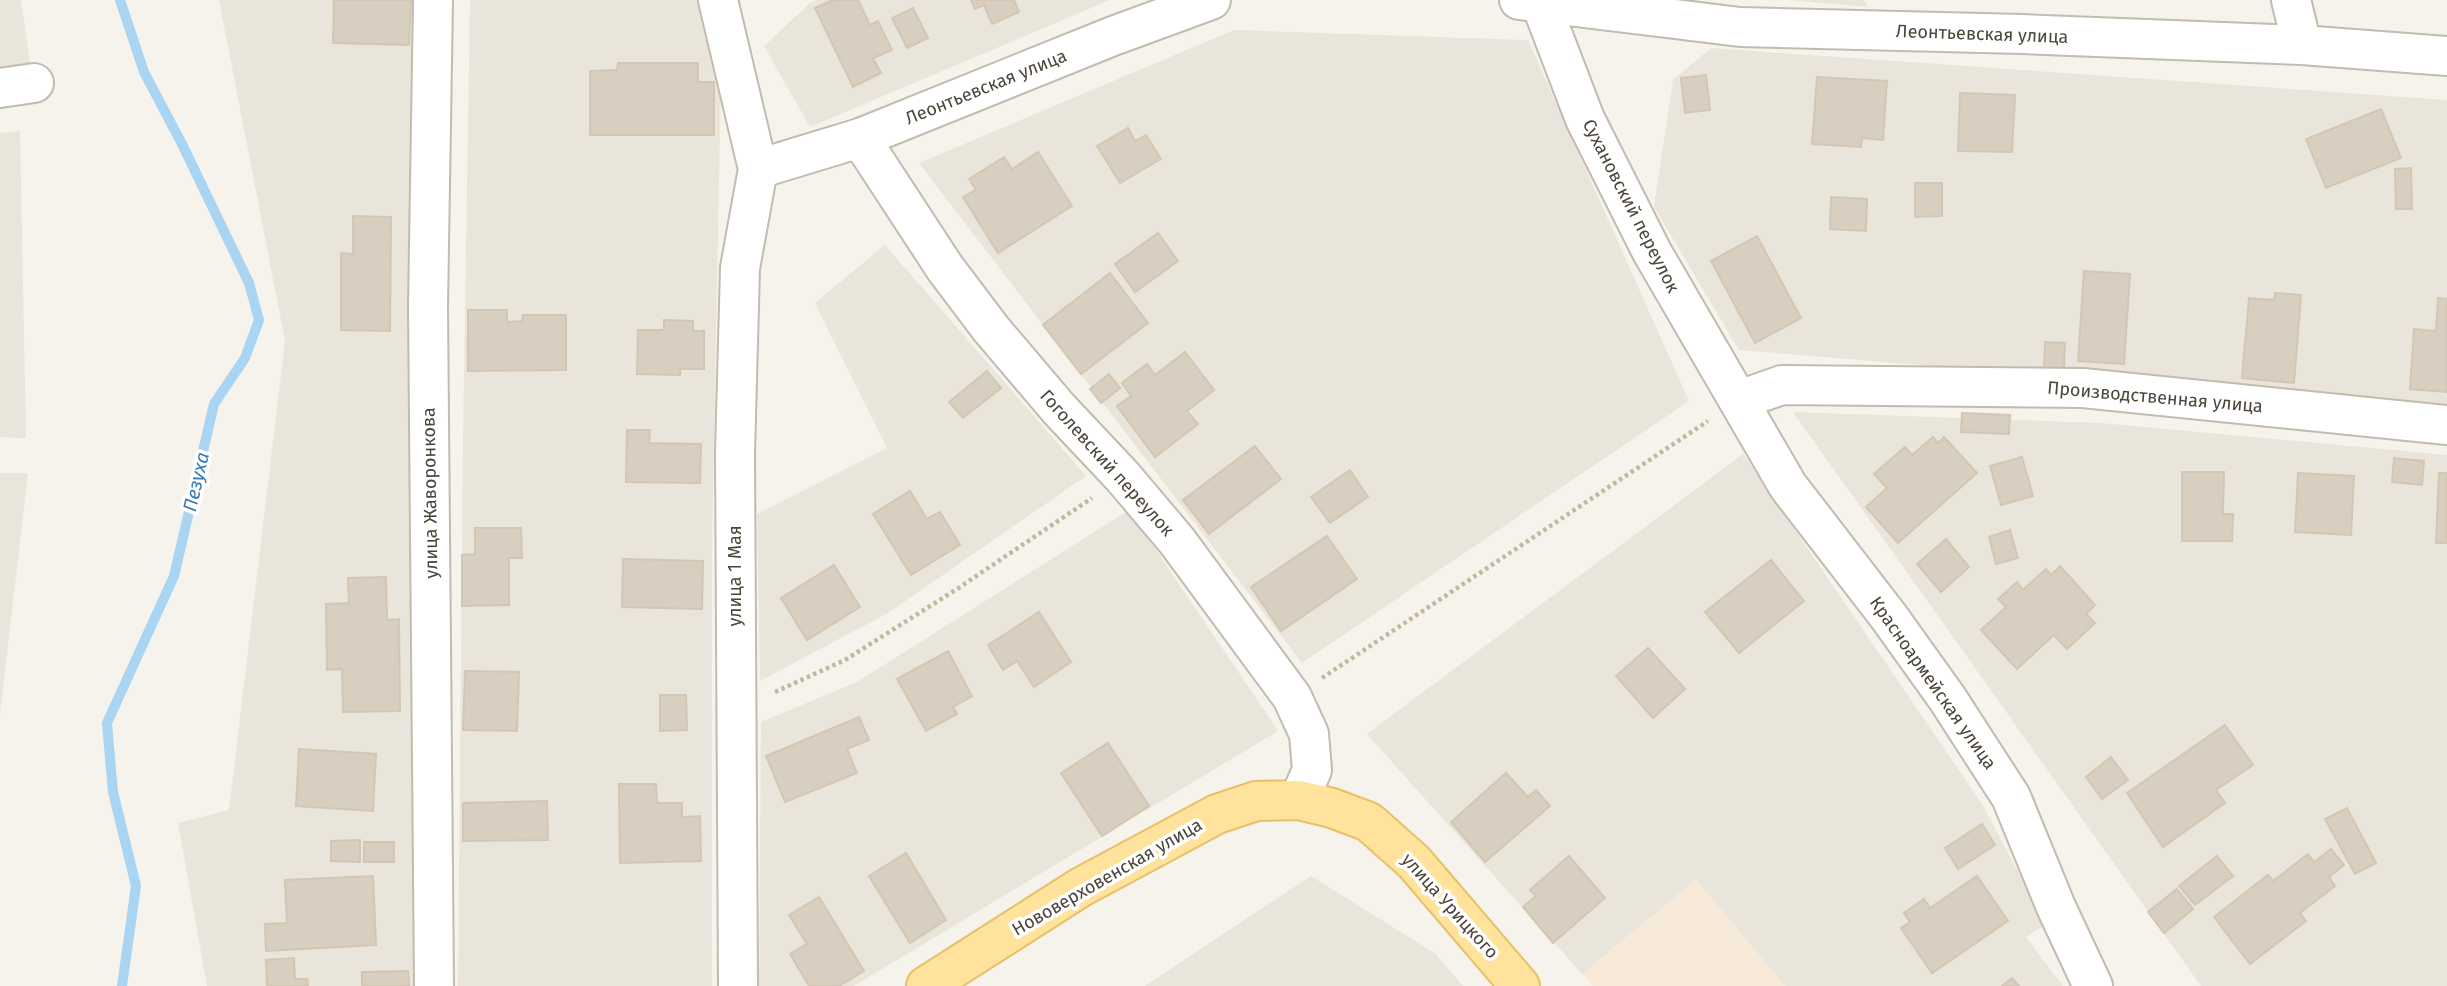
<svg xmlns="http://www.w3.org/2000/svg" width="2447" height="986" font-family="'Fira Sans',sans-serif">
<rect width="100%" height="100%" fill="#f6f3ec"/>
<g fill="#eae5da">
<polygon points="0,0 21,0 31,69 0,73"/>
<polygon points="219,0 418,0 413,508 415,986 207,986 178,823 229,810 285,341"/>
<polygon points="470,0 699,0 713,39 721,75 712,549 712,986 458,986 463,440"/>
<polygon points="817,0 1110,0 810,127 764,46 810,3"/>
<polygon points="1787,0 1864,0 1868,7"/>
<polygon points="1234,30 1528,40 1689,401 1302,663 919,163"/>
<polygon points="1711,48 2447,100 2447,408 1739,350 1654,207 1673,80"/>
<polygon points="20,131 26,438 0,437 0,133"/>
<polygon points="885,245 1086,476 888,613 760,681 757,514 887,448 815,303"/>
<polygon points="1793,412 2101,423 2447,455 2447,986 2201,986"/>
<polygon points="1743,454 1982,804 2046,924 2026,937 2063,986 1785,986 1696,880 1582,974 1367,734"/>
<polygon points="0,473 28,473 0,714"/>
<polygon points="1129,510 1278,731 854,986 759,986 761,722 857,682"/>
<polygon points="1311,876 1436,954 1463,986 1145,986"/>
</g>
<polygon fill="#f7ead8" points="1696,880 1785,986 1593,986 1582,974"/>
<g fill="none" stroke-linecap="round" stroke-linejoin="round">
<polyline stroke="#a9d4f2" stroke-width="10" points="120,0 144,72 182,144 249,283 259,320 245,358 214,404 174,576 107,723 113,792 136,886 122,986"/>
</g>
<g fill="#d8cfc1" stroke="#d3c7b4" stroke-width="2">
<polygon points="334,0 411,0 409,45 333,43"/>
<polygon points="833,0 858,0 870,25 878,21 892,50 873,58 881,73 853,87 815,8"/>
<polygon points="971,0 1014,0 1019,12 992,24 984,5 975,9"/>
<polygon points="913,8 928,38 907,48 892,18"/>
<polygon points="618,63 698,63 698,82 714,82 714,135 590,135 590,71 617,70"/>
<polygon points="1706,75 1710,110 1685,113 1681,78"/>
<polygon points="1817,77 1887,81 1883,140 1862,138 1861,147 1812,144"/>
<polygon points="1960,93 2015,95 2012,152 1958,151"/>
<polygon points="2381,109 2401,158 2326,188 2306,139"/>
<polygon points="1128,128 1135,141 1146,135 1161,159 1120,183 1097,146"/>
<polygon points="1038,152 1072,206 998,253 963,197 976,190 969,179 1004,157 1012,169"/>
<polygon points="2411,168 2412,209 2396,209 2395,169"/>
<polygon points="1915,183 1942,183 1942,216 1915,217"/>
<polygon points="1831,197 1867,199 1866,231 1830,229"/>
<polygon points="353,216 391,217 390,331 341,330 341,253 353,254"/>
<polygon points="1158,233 1178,261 1135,292 1115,264"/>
<polygon points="1757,236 1801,318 1755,343 1711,261"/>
<polygon points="2084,271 2130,274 2124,364 2078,361"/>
<polygon points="1110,273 1148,323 1081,374 1043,325"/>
<polygon points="2275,293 2301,295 2294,383 2242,378 2249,298 2274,300"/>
<polygon points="2438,298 2447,299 2447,392 2410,389 2414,329 2436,331"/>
<polygon points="468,310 507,310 507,322 522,321 523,315 566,315 566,370 468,371"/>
<polygon points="664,320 693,321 693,331 704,331 704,369 680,369 680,375 637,374 638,330 664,330"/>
<polygon points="2045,342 2065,343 2064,369 2044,369"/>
<polygon points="1185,352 1214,390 1187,411 1198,424 1155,457 1117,406 1131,396 1122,383 1147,364 1155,375"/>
<polygon points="987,371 1001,388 963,418 949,402"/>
<polygon points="1109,374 1120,388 1101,403 1090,389"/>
<polygon points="1962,413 2010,415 2009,434 1961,432"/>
<polygon points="627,430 650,430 649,443 701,444 700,483 626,482"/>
<polygon points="1933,437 1938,443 1944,437 1977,473 1898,543 1866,507 1887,488 1874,474 1905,447 1912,455"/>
<polygon points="1255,446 1281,479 1209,534 1183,500"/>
<polygon points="2022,457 2033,496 2001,505 1990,466"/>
<polygon points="2394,458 2424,461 2422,485 2392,482"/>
<polygon points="1350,470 1368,497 1330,523 1311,497"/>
<polygon points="2182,472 2224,472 2223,514 2233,514 2232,541 2182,541"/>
<polygon points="2298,473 2354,476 2351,535 2295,532"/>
<polygon points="2439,473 2447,473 2447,543 2436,543"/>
<polygon points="910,491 927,519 940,512 960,545 911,575 873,514"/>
<polygon points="475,528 521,528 522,558 509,558 509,605 462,606 462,555 475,554"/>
<polygon points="2010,530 2018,558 1996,564 1989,537"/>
<polygon points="1327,536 1357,579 1281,631 1251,587"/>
<polygon points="1946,539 1969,567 1941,592 1917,564"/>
<polygon points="623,559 703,561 702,609 622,607"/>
<polygon points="1771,560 1804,601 1739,653 1705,612"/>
<polygon points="834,565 860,607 807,640 781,598"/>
<polygon points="2060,566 2095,605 2086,614 2095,623 2067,649 2054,635 2017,669 1981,630 2006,607 1998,599 2017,582 2023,590 2046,569 2051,575"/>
<polygon points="386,577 387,620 399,619 400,711 343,712 342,669 327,670 326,604 349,603 348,578"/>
<polygon points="1039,612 1071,662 1034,687 1017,661 1003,670 988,645"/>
<polygon points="1648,648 1685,689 1653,718 1616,676"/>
<polygon points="948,651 972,696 953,707 957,714 926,731 897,679"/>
<polygon points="465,671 519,672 517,731 463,730"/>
<polygon points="660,695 686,695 687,730 660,731"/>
<polygon points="859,717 869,740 847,749 857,773 785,802 766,756"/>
<polygon points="2225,725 2253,765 2216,790 2225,803 2163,847 2127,793"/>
<polygon points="1108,743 1149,806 1102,836 1061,773"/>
<polygon points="299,749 376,754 373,811 296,806"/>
<polygon points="2111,757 2128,780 2102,799 2086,777"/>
<polygon points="1506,773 1528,797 1536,790 1550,806 1485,862 1451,822"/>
<polygon points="619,784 656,784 657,803 682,803 682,817 700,816 701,861 620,863"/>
<polygon points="547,801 548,840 463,841 463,803"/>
<polygon points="2347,808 2376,863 2355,874 2325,819"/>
<polygon points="1982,824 1995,845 1958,869 1945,848"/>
<polygon points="360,840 360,862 331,861 331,841"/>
<rect x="364" y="842" width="30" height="20"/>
<polygon points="2331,849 2344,865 2329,877 2335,886 2300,913 2306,921 2250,964 2214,917 2268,875 2273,881 2308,854 2314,862"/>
<polygon points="906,853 946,920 910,943 869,876"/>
<polygon points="1569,856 1605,898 1553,943 1523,907 1536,896 1530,890"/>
<polygon points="2217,856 2233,876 2195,905 2179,886"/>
<polygon points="373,876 376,945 266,951 265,924 287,923 285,880"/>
<polygon points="1977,876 2008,921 1932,973 1901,928 1910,922 1904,913 1924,899 1930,908"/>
<polygon points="2177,889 2193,909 2164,933 2148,912"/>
<polygon points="819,897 864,971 839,986 809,986 790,954 807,944 789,915"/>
<polygon points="294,958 295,979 307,979 308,986 267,986 266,960"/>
<polygon points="408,971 409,986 362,986 362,972"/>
<polygon points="2012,978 2019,986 2002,986"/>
</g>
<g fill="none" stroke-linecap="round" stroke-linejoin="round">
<defs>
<g id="minor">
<polyline points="433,0 428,307 434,986"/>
<polyline points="718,0 758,169 740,268 735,453 738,986"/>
<polyline points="1519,0 1740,27 2022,34 2302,45 2447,56"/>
<polyline points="2291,0 2302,45"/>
<polyline points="1541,4 1585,119 1652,252 1788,486 1889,617 1947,698 2011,797 2056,907 2093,986"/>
<polyline points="0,88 34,83"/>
<polyline points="860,138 945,268 991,329 1059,409 1123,477 1177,541 1292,697 1309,734 1312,770 1299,800"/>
<polyline points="758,169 860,138 1113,36 1211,0"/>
<polyline points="1739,400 1782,385 2083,388 2447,425"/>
</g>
<polyline id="major" points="926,986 1081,887 1217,814 1256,801 1299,800 1332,808 1369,822 1414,862 1520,986"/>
</defs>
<use href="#minor" stroke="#c2bbae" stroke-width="42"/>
<use href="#major" stroke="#e6c16a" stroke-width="42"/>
<g stroke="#c4b79f" stroke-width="4.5" stroke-dasharray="3.5 3.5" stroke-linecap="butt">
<polyline points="1322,678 1708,421"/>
<polyline points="775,692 845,660 957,589 1092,498"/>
</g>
<use href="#minor" stroke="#fff" stroke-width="38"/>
<use href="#major" stroke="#ffe39c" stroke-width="38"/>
</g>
<g text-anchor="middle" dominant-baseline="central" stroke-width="7" stroke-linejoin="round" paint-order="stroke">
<g font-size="18" fill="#4b4439" stroke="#fff">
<text transform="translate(1982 34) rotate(2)">Леонтьевская улица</text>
<text transform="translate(986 87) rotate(-22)">Леонтьевская улица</text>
<text transform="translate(1631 206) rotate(63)">Сухановский переулок</text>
<text transform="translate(2155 397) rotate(5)">Производственная улица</text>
<text transform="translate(1107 463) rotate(48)">Гоголевский переулок</text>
<text transform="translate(430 493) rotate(-91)">улица Жаворонкова</text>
<text transform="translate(735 576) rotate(-90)">улица 1 Мая</text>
<text transform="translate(1933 683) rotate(55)">Красноармейская улица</text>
<text transform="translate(1107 877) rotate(-30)">Нововерховенская улица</text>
<text transform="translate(1450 906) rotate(48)">улица Урицкого</text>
</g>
<g font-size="19" font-style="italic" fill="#2e7ab2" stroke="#fff">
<text transform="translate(196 482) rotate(-77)">Пезуха</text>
</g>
</g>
</svg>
